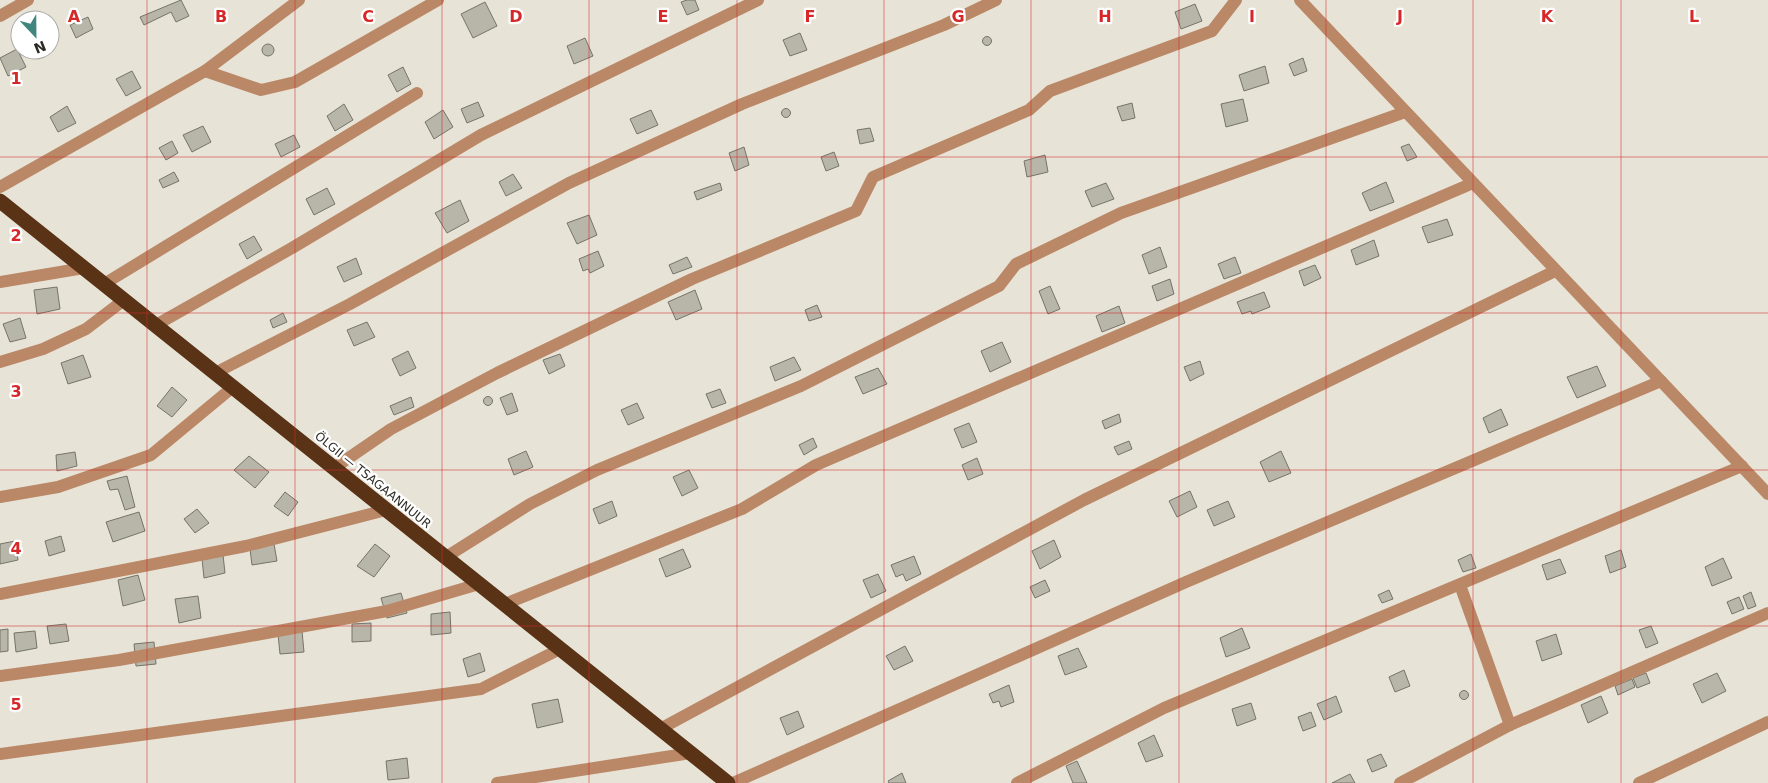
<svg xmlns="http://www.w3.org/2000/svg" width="1768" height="783" font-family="'DejaVu Sans',sans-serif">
<rect width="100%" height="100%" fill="#e7e4d7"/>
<g fill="#b8b6a9" stroke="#767468">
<polygon points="181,0 189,16 176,22 171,12 144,25 140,17"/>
<polygon points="687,0 695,0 699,10 687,15 681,2"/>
<polygon points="485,2 497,26 473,38 461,14"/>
<polygon points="1195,4 1202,21 1181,29 1175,12"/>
<polygon points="88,17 93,29 76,38 70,25"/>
<polygon points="800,33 807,50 790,56 783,40"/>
<circle cx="987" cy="41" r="4.5"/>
<polygon points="585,38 593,56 574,64 567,46"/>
<circle cx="268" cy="50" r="6"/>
<polygon points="17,49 26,67 8,76 0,58"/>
<polygon points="1303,58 1307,71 1294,76 1289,64"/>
<polygon points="1265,66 1269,83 1244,91 1239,75"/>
<polygon points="403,67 411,84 397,92 388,75"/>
<polygon points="132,71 141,88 126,96 116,79"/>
<polygon points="1243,99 1248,121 1226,127 1221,104"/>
<polygon points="478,102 484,116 467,123 461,109"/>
<polygon points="1132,103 1135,118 1122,121 1117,107"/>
<polygon points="344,104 353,120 335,131 327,116"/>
<polygon points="67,106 76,123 58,132 50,117"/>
<circle cx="786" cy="113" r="4.5"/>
<polygon points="443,110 453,127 434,139 425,122"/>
<polygon points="651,110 658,125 637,134 630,119"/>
<polygon points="203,126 211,142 192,152 183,135"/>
<polygon points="870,128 874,141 860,144 857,130"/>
<polygon points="294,135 300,147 281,157 275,144"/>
<polygon points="172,141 178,153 166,160 159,148"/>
<polygon points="1409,144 1417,157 1407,161 1401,147"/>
<polygon points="744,147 749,165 735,171 729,153"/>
<polygon points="834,152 839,166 826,171 821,157"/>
<polygon points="1045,155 1048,172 1027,177 1024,161"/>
<polygon points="174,172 179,181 163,188 159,180"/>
<polygon points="513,174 522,188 506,196 499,182"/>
<polygon points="1386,182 1394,202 1370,211 1362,193"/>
<polygon points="720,183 722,190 697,200 694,192"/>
<polygon points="1106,183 1114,199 1092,207 1085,191"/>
<polygon points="327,188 335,204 314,215 306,199"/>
<polygon points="460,200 469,221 447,233 435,213"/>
<polygon points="589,215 597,235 577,244 567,223"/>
<polygon points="1447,219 1453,235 1428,243 1422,227"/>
<polygon points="254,236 262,250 247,259 239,244"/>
<polygon points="1374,240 1379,256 1356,265 1351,250"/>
<polygon points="1160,247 1167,267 1149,274 1142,255"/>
<polygon points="598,251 604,266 590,273 588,269 583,271 579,259"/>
<polygon points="687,257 692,267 673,274 669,265"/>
<polygon points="1235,257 1241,273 1224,279 1218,264"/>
<polygon points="356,258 362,274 344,282 337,267"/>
<polygon points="1315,265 1321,278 1304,286 1299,271"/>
<polygon points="1170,279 1174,294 1157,301 1152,286"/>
<polygon points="1050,286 1060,309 1048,314 1039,291"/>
<polygon points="57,287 60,309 37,314 34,290"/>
<polygon points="695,290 702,309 676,320 668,302"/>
<polygon points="1264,292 1270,307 1252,314 1251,311 1242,314 1237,302"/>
<polygon points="817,305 822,317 809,321 805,310"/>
<polygon points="1119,306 1125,323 1102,332 1096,316"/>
<polygon points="283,313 287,322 273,328 270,320"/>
<polygon points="20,318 26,338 10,342 3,324"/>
<polygon points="367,322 375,337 354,346 347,330"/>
<polygon points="1002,342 1011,362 990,372 981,351"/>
<polygon points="408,351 416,368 400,376 392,359"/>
<polygon points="560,354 565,366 549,374 543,360"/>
<polygon points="83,355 91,377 68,384 61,363"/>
<polygon points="794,357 801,370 775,381 770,367"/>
<polygon points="1200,361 1204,374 1190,381 1184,367"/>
<polygon points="1597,366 1606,386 1577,398 1567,377"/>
<polygon points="878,368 887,384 863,394 855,377"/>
<polygon points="172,387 187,400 172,417 157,406"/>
<polygon points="720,389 726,403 712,408 706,394"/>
<polygon points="512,393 518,411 507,415 500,398"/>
<circle cx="488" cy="401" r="4.5"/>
<polygon points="411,397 414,407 394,415 390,406"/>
<polygon points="637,403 644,418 628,425 621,410"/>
<polygon points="1501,409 1508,425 1489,433 1483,418"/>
<polygon points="1119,414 1121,422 1105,429 1102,421"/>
<polygon points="969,423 977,442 962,448 954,429"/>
<polygon points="813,438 817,447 804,455 799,445"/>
<polygon points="1129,441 1132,449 1118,455 1114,447"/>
<polygon points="526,451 533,467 514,475 508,459"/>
<polygon points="1281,451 1291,473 1269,482 1260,462"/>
<polygon points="75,452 77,466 57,471 56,455"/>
<polygon points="249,456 269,472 255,488 234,470"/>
<polygon points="977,458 983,474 968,480 962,465"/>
<polygon points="689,470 698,488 682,496 673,477"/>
<polygon points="127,476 135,507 125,510 118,489 110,490 107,481"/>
<polygon points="1190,491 1197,507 1177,517 1169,501"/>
<polygon points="285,492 298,502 288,516 274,506"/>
<polygon points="612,501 617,516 599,524 593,509"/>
<polygon points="1228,501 1235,517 1214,526 1207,510"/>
<polygon points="197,509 209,523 195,533 184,519"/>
<polygon points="139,512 145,531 113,542 106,522"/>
<polygon points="61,536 65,551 49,556 45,541"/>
<polygon points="1054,540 1061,557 1040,569 1032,551"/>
<polygon points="15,541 18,560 0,564 0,544"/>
<polygon points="274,544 277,561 252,565 250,549"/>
<polygon points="375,544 390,556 374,577 357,566"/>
<polygon points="683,549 691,567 666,577 659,559"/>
<polygon points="1621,550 1626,567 1610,573 1605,556"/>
<polygon points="1471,554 1476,568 1463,572 1458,560"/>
<polygon points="223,555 225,573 204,578 202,559"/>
<polygon points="914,556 921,574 906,581 903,574 896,577 891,565"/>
<polygon points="1723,558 1732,578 1712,586 1705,567"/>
<polygon points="1560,559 1566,573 1547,580 1542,565"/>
<polygon points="878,574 886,591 871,598 863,580"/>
<polygon points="138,575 145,600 123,606 118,580"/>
<polygon points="1045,580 1050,591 1035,598 1030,587"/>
<polygon points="1389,590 1393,599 1382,603 1378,595"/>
<polygon points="1751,592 1756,606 1748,609 1743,596"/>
<polygon points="401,593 407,613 387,618 381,598"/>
<polygon points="198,596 201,618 179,623 175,599"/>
<polygon points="1739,597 1744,609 1732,614 1727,602"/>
<polygon points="450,612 451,633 431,635 431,614"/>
<polygon points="371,623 371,641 352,642 352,624"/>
<polygon points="66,624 69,641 50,644 47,626"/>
<polygon points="1651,626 1658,643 1646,648 1639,630"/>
<polygon points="1242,628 1250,648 1226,657 1220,638"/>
<polygon points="8,629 8,651 0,652 0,630"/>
<polygon points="35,631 37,648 16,652 14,633"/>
<polygon points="302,631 304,652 280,654 278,634"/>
<polygon points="1556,634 1562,654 1542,661 1536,641"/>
<polygon points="154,642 156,664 136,666 134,644"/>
<polygon points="905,646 913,661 894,670 886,656"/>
<polygon points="1078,648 1087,667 1065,675 1058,656"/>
<polygon points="480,653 485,671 468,677 463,659"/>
<polygon points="1404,670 1410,686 1395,692 1389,677"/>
<polygon points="1646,673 1650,683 1637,688 1633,678"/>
<polygon points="1717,673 1726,691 1702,703 1693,684"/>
<polygon points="1632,679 1635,687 1618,695 1615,686"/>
<polygon points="1009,685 1014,702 1001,707 999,701 993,703 989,694"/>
<circle cx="1464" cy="695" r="4.5"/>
<polygon points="1336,696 1342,712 1324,720 1317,704"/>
<polygon points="1601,696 1608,713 1588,723 1581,705"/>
<polygon points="558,699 563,722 537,728 532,704"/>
<polygon points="1251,703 1256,719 1237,726 1232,709"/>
<polygon points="798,711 804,727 787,735 780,718"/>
<polygon points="1311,712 1316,726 1303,731 1298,717"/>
<polygon points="1154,735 1163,756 1146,762 1138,743"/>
<polygon points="1381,754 1387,766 1372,772 1367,760"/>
<polygon points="407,758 409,778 388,780 386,761"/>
<polygon points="1077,761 1087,783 1073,783 1066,766"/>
<polygon points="902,773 906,783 889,783 888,781"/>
<polygon points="1350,774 1355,783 1332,783"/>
</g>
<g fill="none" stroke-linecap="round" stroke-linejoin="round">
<g stroke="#bb8867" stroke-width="12">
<polyline points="1300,0 1768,494"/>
<polyline points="0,16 28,0"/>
<polyline points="205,71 261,90 295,82 438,0"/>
<polyline points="0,187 205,71 299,0"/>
<polyline points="0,282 84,268"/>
<polyline points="104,284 417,93"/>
<polyline points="156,325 292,248 481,135 758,0"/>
<polyline points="0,362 43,349 86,329 124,300"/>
<polyline points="215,373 350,304 569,183 742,104 944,25 996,0"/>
<polyline points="334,468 391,429 497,373 692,279 856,211 873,177 1029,110 1050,91 1212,31 1236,0"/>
<polyline points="0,497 58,487 151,455 233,387"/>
<polyline points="446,557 530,504 597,470 801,386 999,286 1016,264 1121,213 1405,112"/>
<polyline points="1460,585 1510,725"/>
<polyline points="0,594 246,546 386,510"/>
<polyline points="505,604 742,509 816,465 1473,183"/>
<polyline points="0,676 119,660 387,611 479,584"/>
<polyline points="660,729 1084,500 1555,271"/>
<polyline points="0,754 481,689 560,649"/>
<polyline points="497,783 691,753"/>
<polyline points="733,783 1186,582 1661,381"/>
<polyline points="1017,783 1164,708 1742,466"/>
<polyline points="1400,783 1510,725 1768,613"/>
<polyline points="1639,783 1768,722"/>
</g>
<polyline stroke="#5a3317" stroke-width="15" points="0,201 728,783"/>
</g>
<path fill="none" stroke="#d62828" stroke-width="1" stroke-opacity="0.55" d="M 147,0 L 147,783M 295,0 L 295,783M 442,0 L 442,783M 589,0 L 589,783M 737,0 L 737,783M 884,0 L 884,783M 1031,0 L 1031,783M 1179,0 L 1179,783M 1326,0 L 1326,783M 1473,0 L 1473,783M 1621,0 L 1621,783M 0,157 L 1768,157M 0,313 L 1768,313M 0,470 L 1768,470M 0,626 L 1768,626"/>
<g text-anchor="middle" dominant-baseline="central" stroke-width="4.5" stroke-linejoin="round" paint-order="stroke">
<g font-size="12" fill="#2c2b26" stroke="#fff">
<text transform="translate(373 480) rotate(39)">ÖLGII — TSAGAANNUUR</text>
</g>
</g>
<g font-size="16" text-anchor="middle" font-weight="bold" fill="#d62828" stroke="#fff" stroke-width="4.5" stroke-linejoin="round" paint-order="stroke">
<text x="74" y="22">A</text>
<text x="221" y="22">B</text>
<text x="368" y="22">C</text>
<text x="516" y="22">D</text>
<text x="663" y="22">E</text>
<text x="810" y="22">F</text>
<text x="958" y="22">G</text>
<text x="1105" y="22">H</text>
<text x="1252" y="22">I</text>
<text x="1400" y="22">J</text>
<text x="1547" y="22">K</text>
<text x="1694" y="22">L</text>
<text x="16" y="84">1</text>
<text x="16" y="241">2</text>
<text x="16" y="397">3</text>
<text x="16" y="554">4</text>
<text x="16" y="710">5</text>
</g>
<g transform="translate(35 35) rotate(158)"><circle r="24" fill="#ffffff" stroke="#abaaa8"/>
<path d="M0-4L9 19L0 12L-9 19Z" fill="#40867e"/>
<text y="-8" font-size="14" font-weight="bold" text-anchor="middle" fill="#2c2b26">N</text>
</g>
</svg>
